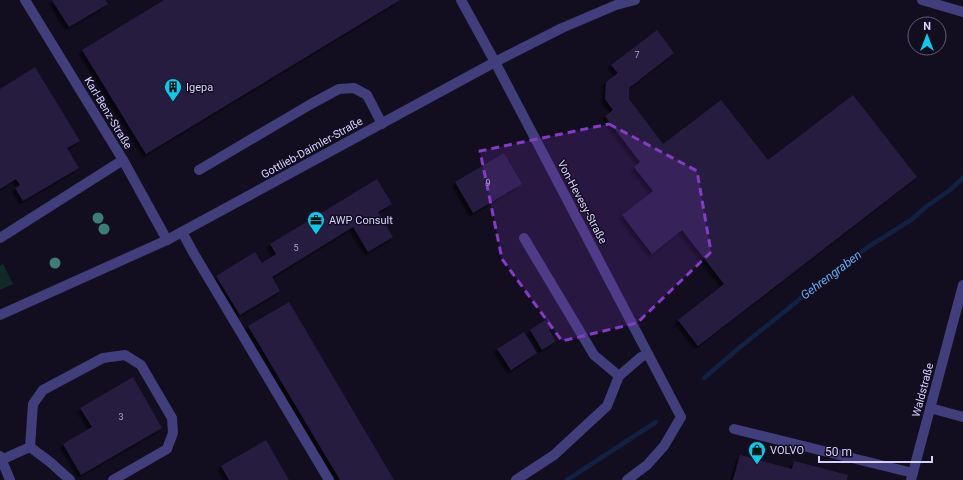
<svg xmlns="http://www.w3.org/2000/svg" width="963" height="480" font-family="Roboto,sans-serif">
<defs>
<filter id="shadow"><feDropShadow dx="-3.5" dy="3.5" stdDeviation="1" flood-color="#0009"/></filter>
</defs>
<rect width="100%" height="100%" fill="#120e20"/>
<polygon fill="#122929" points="3,264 13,284 0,290 0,266"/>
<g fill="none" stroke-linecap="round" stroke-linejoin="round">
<g stroke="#112142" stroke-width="4.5">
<polyline points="704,378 739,348 805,295 868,247 911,220 927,206 950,190 963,178"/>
<polyline points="567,480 656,422"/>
</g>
</g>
<g fill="#251c3f" filter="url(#shadow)">
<polygon points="52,0 105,0 108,4 69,27"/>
<polygon points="164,0 400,0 146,154 82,50"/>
<polygon points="657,30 674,53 629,88 629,99 663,144 721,100 768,160 853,95 917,177 698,346 678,320 724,284 682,230 652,254 622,215 653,191 634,167 640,162 605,116 613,110 605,99 606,82 618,73 611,65"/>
<polygon points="35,67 80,141 67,148 79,168 23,201 15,188 20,185 16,179 0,189 0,89"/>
<polygon points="504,153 522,184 473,213 455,182"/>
<polygon points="377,179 392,204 378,212 393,237 368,252 353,227 272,277 280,291 240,315 216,276 255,252 262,263 276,254 270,244"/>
<polygon points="289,302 394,480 340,480 248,326"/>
<polygon points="548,318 553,327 549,330 556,341 542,350 530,330"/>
<polygon points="524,332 537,353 511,370 497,349"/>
<polygon points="133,377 162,428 81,475 63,444 92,427 80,408"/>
<polygon points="266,440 289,480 229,480 221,466"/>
<polygon points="740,455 792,469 794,461 848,475 847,480 733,480"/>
</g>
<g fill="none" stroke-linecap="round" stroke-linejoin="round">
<g stroke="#423d7b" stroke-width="10">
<polyline points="25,0 123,160 167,240"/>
<polyline points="461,0 495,62 681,417 664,446 647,465 627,480"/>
<polyline points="922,0 963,12"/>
<polyline points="199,170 311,104 339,89 354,88 367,95 382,124"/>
<polyline points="182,232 194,254 329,480"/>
<polyline points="0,238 123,160"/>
<polyline points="524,238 594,355 619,376"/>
<polyline points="0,315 167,240 495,62 562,28 616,5 635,0"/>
<polyline points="930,408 963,417"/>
<polyline points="734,429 913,473"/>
<polyline points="30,447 33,404 43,390 103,358 125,355 141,365 172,418 173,433 167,449 113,480"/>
<polyline points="30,447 50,462 70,480"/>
<polyline points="0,456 10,480"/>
<polyline points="1,460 30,447"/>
<polyline points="516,480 554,455 607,406 619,376 641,357 648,354"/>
<polyline points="911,480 963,285"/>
</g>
</g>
<g fill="#3e7c77">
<circle cx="98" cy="218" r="5.5"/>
<circle cx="104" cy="229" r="5.5"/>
<circle cx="55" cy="263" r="5.5"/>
</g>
<path fill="#843cc5" fill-opacity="0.2" stroke="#843cc5" stroke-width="3" stroke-dasharray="8 5" stroke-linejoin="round" d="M 609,124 L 697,171 L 711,252 L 637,323 L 562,341 L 502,259 L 480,151 Z"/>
<defs>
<symbol id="building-pin" viewBox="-11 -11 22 30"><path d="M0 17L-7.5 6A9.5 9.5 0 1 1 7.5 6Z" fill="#11c7e8" stroke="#120e20"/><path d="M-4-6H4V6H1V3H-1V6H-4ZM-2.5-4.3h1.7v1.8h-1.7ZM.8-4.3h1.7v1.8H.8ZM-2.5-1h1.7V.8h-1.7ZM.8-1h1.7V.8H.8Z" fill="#111"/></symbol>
<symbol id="office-pin" viewBox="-11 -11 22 30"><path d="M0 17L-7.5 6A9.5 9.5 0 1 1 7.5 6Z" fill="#11c7e8" stroke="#120e20"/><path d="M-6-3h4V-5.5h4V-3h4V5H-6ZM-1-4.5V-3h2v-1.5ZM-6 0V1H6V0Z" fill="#111"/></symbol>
<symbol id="shop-pin" viewBox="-11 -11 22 30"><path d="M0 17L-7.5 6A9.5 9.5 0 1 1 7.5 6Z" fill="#11c7e8" stroke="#120e20"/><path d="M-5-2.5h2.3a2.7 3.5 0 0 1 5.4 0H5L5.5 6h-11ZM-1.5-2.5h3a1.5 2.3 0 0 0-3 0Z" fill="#111"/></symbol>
</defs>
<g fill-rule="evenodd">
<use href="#building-pin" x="163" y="77" width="20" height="27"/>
<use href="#office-pin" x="306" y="210" width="20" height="27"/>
<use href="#shop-pin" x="747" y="440" width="20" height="27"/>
</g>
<g text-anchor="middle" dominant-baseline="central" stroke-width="3" stroke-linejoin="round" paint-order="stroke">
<g font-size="9" fill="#aba4cd">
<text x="637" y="55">7</text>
<text x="488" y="183">9</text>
<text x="296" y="248">5</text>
<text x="121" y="417">3</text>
</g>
<g font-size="11" fill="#d8d1fc" stroke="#120e20" text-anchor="start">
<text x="186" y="87">Igepa</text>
<text x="329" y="220">AWP Consult</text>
<text x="770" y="450">VOLVO</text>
</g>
<g font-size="11" fill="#d8d1fc" stroke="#120e20">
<text transform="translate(108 113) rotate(59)">Karl-Benz-Straße</text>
<text transform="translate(312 148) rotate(-29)">Gottlieb-Daimler-Straße</text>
<text transform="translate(582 202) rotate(62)">Von-Hevesy-Straße</text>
<text transform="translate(923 390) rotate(-75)">Waldstraße</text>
</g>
<g font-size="12" font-style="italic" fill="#66abf4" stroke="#120e20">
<text transform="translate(831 275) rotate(-37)">Gehrengraben</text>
</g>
</g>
<g transform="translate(927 36)"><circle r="19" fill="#120e20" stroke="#615c78"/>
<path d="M0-3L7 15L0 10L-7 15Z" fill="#11c7e8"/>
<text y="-6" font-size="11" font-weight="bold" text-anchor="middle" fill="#d8d1fc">N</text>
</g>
<path d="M819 456v6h113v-6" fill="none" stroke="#d8d1fc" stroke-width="2"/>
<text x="825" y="456" font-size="12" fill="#d8d1fc" stroke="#120e20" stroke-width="3" paint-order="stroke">50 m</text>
</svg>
